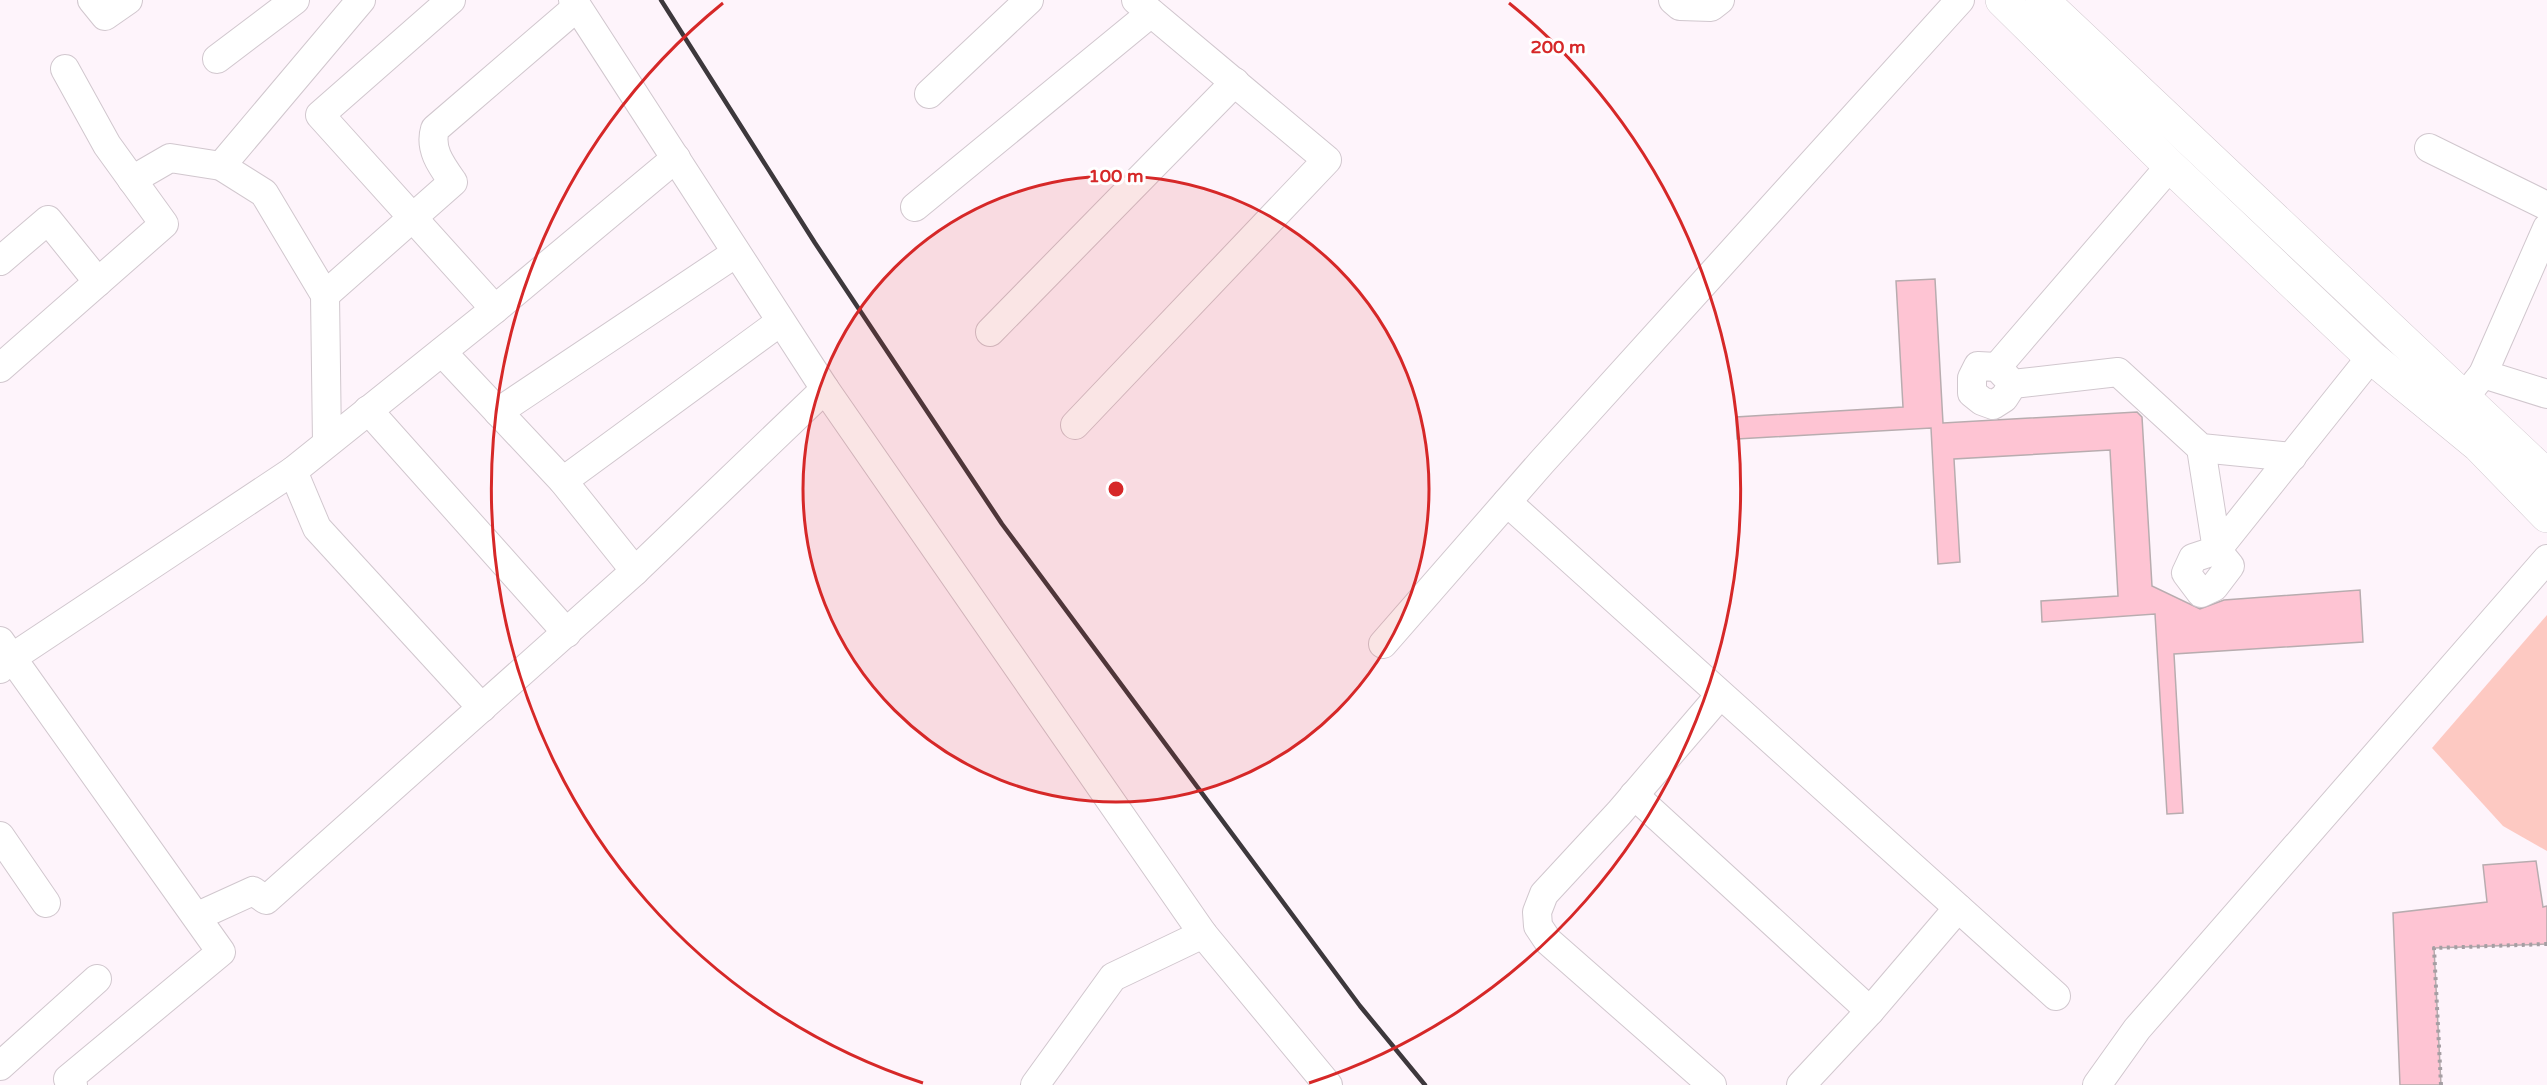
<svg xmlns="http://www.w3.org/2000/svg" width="2547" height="1085" font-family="'Varela Round',sans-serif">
<rect width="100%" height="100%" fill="#fef4fb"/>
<polygon fill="#fdc9c2" points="2547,615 2547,851 2503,826 2432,748"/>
<g fill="#fec4d3" stroke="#b8acaf" stroke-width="1.5">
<polygon points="1935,279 1943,423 2137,412 2142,417 2152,586 2200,609 2224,600 2360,590 2363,642 2174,654 2183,813 2167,814 2155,614 2042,622 2041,601 2118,596 2110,450 1954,459 1960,562 1938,564 1931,428 1737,439 1736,417 1903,407 1896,281"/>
<polygon points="2536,861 2543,907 2547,906 2547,944 2434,948 2441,1085 2400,1085 2393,913 2487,902 2483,865"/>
</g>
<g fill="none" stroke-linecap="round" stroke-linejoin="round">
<defs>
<g id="minor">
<polyline points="92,0 105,16 128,0"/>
<polyline points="451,0 320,115 495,309"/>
<polyline points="573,0 825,389"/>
<polyline points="1673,0 1680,6 1711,7 1720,0"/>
<polyline points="217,59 295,0"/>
<polyline points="929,94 1029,0"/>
<polyline points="2429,148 2547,206"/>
<polyline points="221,166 361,0"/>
<polyline points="132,180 170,158 221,166 264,193 325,295 327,443"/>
<polyline points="915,207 1151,13"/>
<polyline points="0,261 48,220 98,282"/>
<path d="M 325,295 L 453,182 C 441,165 429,149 435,129 L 577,7"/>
<polyline points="990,332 1235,82"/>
<polyline points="442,352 563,481 635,571"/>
<polyline points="1997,367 2170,166"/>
<polyline points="0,368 164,224 107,145 65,69"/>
<polyline points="2483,374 2547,394"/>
<polyline points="2013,384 2004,398 1993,405 1982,401 1972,393 1972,378 1978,366 1997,367 2013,384 2118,372 2201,448 2292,457"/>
<polyline points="368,410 567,633"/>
<polyline points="498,412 736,253"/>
<polyline points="2451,414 2483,374 2547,228"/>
<polyline points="1075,425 1327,160 1136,0"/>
<polyline points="2201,448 2217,550 2193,558 2186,573 2201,593 2214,587 2230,566 2217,550 2371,357"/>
<polyline points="293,471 317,528 482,708"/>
<polyline points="563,481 780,322"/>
<polyline points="1507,502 2056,996"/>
<polyline points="0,641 221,952 68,1079 73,1085"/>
<polyline points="1383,644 1541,463 1960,0"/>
<polyline points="0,669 13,657 293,471 495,309 676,158"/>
<polyline points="1634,795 1870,1011"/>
<polyline points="0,836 46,903"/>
<polyline points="198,916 253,891 266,900 635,571 825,389 1203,934 1328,1085"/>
<polyline points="0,1066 97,979"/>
<polyline points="1035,1085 1113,977 1203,934"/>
<polyline points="1712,1085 1548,941 1538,926 1537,912 1544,894 1619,813 1720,695"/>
<polyline points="1801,1085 1870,1011 1958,908"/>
<polyline points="2097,1085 2137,1029 2547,559"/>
</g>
<g id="major">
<polyline points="2002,0 2170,166 2371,357 2478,445 2547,516"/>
<polyline points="2042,0 2547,476"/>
</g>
</defs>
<use href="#minor" stroke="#d1c7ce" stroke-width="30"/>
<use href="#major" stroke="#d1c7ce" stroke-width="34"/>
<polyline stroke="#a59ea3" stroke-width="4" stroke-dasharray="3 4.5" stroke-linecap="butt" points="2441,1085 2434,948 2547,944"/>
<use href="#minor" stroke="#fff" stroke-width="28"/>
<use href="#major" stroke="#fff" stroke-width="33"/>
<polyline stroke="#3d383c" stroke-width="4.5" points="661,0 815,243 1002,524 1360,1006 1425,1085"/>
</g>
<circle cx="1116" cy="489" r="313" fill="#d62828" fill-opacity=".12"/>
<g fill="none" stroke="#d62828" stroke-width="3">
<circle cx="1116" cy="489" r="313"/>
<path d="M923 1083A625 625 0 0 1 723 3M1509 3A625 625 0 0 1 1309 1083"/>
</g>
<circle cx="1116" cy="489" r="9" fill="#d62828" stroke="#fff" stroke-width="3"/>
<g font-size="18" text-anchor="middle" font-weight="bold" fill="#d62828" stroke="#fff" stroke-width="6" stroke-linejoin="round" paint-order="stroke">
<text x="1558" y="53">200 m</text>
<text x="1116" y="182">100 m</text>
</g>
</svg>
